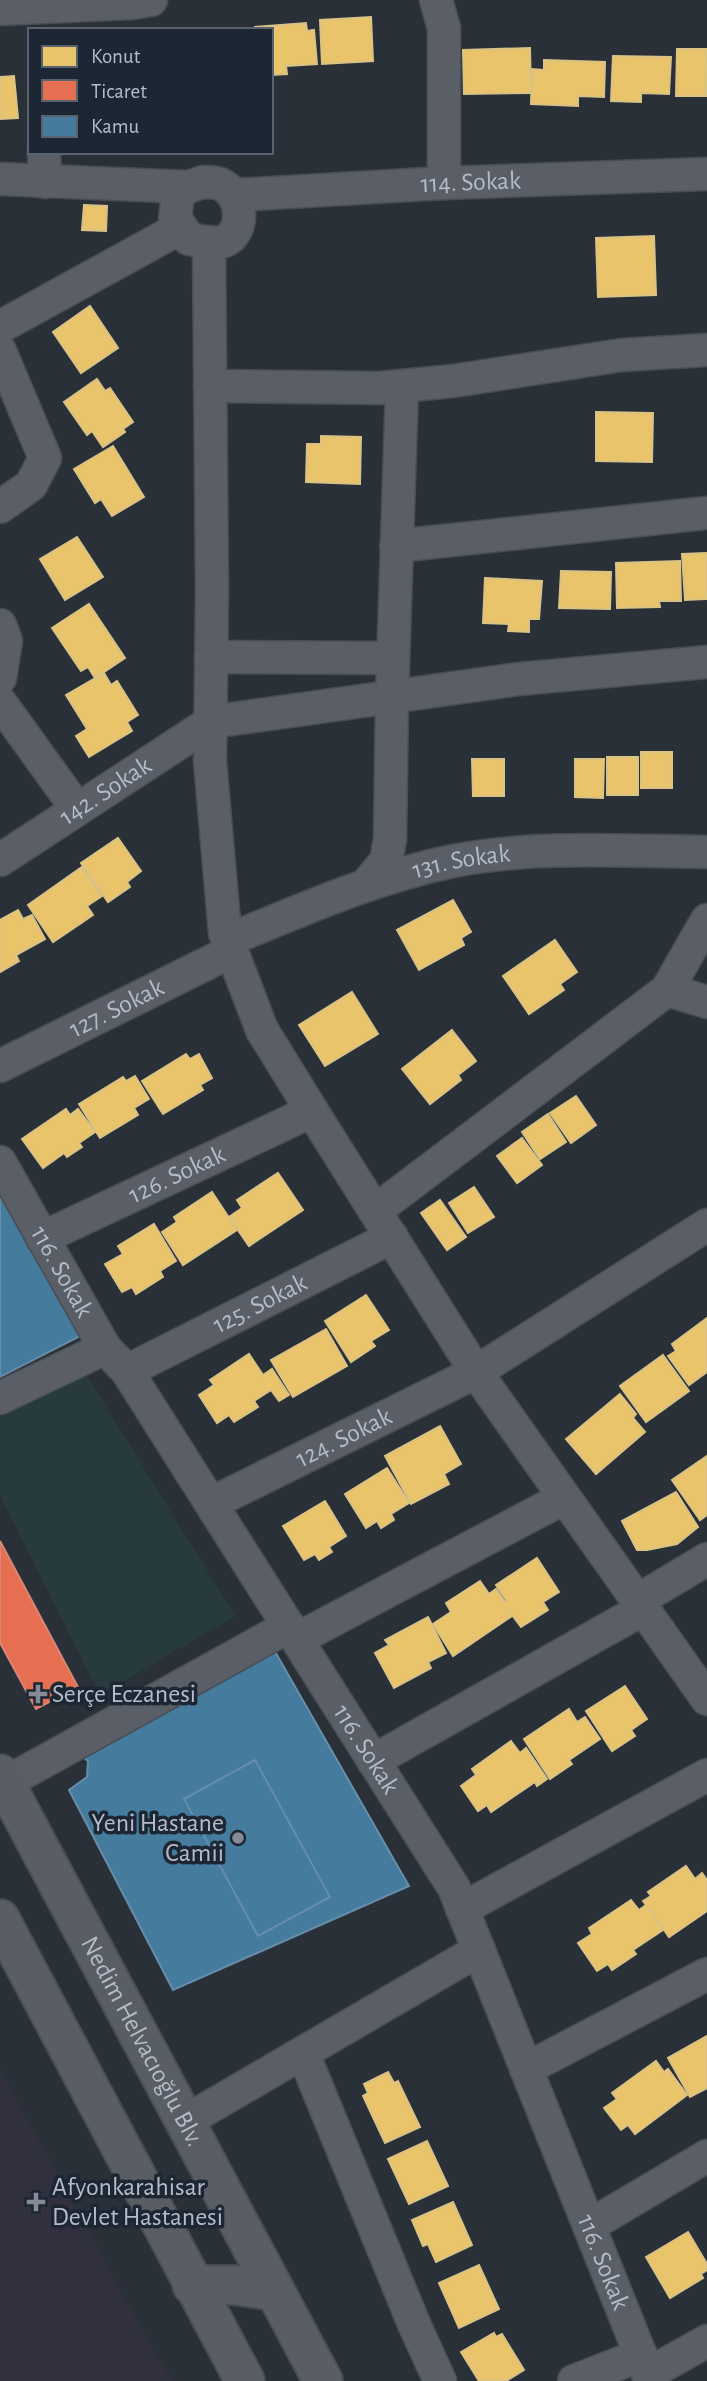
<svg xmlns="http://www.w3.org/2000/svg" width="707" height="2381" font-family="'Alegreya Sans',sans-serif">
<rect width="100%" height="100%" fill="#2a3038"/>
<polygon fill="#31303e" points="0,2069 145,2336 172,2381 0,2381"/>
<polygon fill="#273a3e" points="86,1374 235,1616 100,1695 0,1495 0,1418"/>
<g fill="#e9c46a" stroke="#d9c286" stroke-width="2">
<polygon points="371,17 373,61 322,64 320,20"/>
<polygon points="306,23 307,31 314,30 317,64 286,66 287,74 271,75 271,30 255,30 255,27"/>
<polygon points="530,48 531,93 464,94 463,50"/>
<polygon points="677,49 707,49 706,96 676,96"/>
<polygon points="613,56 671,57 669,94 641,93 641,102 611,101"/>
<polygon points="544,60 605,62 604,97 578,96 578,106 531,104 532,69 544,70"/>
<polygon points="14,76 18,118 0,119 0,77"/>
<polygon points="84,205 107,206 106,231 82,230"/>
<polygon points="654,236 656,295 598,297 596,238"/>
<polygon points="90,306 118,348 81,373 53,332"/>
<polygon points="97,379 105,391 110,388 133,422 123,429 125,432 103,447 92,431 87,435 64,402"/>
<polygon points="596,412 653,413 652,462 596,461"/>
<polygon points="321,436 361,437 360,484 306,482 307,444 321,444"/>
<polygon points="113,446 144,497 112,516 101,499 95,503 74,469"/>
<polygon points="77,537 103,577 65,600 40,559"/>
<polygon points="707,553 707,599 685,600 682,554"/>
<polygon points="680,561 681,601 659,601 660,607 617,608 616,563"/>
<polygon points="561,571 611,572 610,609 559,608"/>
<polygon points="485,578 542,581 539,619 529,619 529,632 508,631 509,624 483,623"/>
<polygon points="89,604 125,658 95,678 88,667 81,671 52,628"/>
<polygon points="104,673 111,685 117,681 138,715 127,722 132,731 89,757 76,736 87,729 66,695"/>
<rect x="641" y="752" width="31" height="36"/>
<rect x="607" y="757" width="31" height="38"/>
<polygon points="472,759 504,759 504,796 473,796"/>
<polygon points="575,759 604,759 603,798 575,797"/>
<polygon points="118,838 141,871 127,882 130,887 108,902 81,863"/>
<polygon points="82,867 102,896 87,906 93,915 53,942 28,905"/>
<polygon points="453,900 471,932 461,938 464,945 419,970 397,930"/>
<polygon points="18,910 23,919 32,915 45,939 16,955 19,961 0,972 0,920"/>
<polygon points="555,940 577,972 560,984 564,990 529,1014 503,976"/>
<polygon points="352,992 378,1034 325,1066 299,1025"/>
<polygon points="452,1030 476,1061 458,1075 461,1080 430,1104 402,1069"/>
<polygon points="186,1054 190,1059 199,1054 212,1078 200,1085 203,1090 163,1114 142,1081"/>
<polygon points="135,1076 149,1099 134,1108 138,1115 100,1138 79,1104 123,1077 126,1081"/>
<polygon points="576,1096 596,1125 571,1143 550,1113"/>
<polygon points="66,1109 70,1115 78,1109 95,1132 79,1143 82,1147 67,1157 64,1153 43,1168 22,1139"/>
<polygon points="548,1114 566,1142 540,1159 522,1132"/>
<polygon points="522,1138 542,1165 517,1183 497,1156"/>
<polygon points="278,1173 303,1210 249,1246 229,1217 242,1208 237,1200"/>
<polygon points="474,1187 494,1217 468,1233 449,1203"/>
<polygon points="212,1192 237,1230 183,1265 162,1232 177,1222 174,1217"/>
<polygon points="440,1200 466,1237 447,1250 421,1213"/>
<polygon points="154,1224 176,1261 160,1271 163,1277 136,1294 132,1287 122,1292 105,1264 123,1254 118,1246"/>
<polygon points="366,1295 389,1330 371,1341 375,1346 351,1362 325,1321"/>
<polygon points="707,1318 707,1372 689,1385 668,1356 676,1351 672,1344"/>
<polygon points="326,1329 347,1366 293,1397 271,1360"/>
<polygon points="249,1354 263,1375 272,1369 289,1395 279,1401 271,1390 254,1401 258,1407 234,1422 229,1415 217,1423 199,1395 214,1385 210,1380"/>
<polygon points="663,1355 689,1391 646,1422 620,1386"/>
<polygon points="620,1394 636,1414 633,1418 645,1432 596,1474 566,1439"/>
<polygon points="440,1426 461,1464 444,1474 449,1484 411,1504 385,1456"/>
<polygon points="707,1456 707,1515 700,1520 672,1480"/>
<polygon points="387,1468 409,1503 391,1514 394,1520 381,1528 377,1521 366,1528 345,1494"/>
<polygon points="676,1492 698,1527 677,1544 647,1550 637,1550 622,1521"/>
<polygon points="325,1501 346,1536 329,1547 332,1552 319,1560 315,1554 304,1560 283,1526"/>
<polygon points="537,1558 559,1592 543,1602 548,1610 521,1627 506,1607 512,1616 453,1656 433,1624 451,1612 446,1603 480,1581 489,1594 496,1589 505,1602 507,1601 496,1585"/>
<polygon points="428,1617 446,1653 428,1662 431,1668 394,1688 375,1653 389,1645 385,1640"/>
<polygon points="625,1686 647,1719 631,1730 635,1736 612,1751 586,1711"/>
<polygon points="569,1709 577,1722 585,1717 600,1739 569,1760 572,1764 550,1779 524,1739"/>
<polygon points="511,1741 520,1753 526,1748 547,1779 537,1786 535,1782 491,1812 487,1805 478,1811 461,1786 476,1775 472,1769"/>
<polygon points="686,1866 695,1879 702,1873 707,1880 707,1911 669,1937 649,1908 663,1930 633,1950 636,1954 612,1970 608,1964 597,1971 578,1943 592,1934 589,1928 631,1900 639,1910 646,1905 643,1901 651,1896 648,1892"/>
<polygon points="707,2036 707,2088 690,2097 668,2058"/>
<polygon points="656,2061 664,2072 668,2069 687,2095 635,2134 628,2125 621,2130 604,2108 617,2099 612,2093"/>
<polygon points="388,2072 394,2083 398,2081 420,2127 385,2143 363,2096 368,2093 364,2084"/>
<polygon points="427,2141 448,2186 409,2204 388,2159"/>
<polygon points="453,2202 472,2245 436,2262 428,2244 423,2246 412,2220"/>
<polygon points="688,2232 707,2264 707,2270 701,2274 703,2278 670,2298 646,2257"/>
<polygon points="479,2265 499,2309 459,2328 439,2283"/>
<polygon points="494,2333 496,2337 502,2334 524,2370 506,2381 479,2381 461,2352"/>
</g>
<polygon fill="#e76f51" stroke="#d88675" stroke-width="2" points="0,1541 78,1687 36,1709 0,1643"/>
<g fill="#457b9d" stroke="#668eaa" stroke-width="2">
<polygon points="0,1178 82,1335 0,1377"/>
<polygon points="273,1648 409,1886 173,1990 69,1790 87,1777 88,1761 79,1754"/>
<polygon points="255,1760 330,1897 258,1936 184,1799"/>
</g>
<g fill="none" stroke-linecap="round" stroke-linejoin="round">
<defs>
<g id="minor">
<polyline points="436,0 444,28 444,183"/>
<polyline points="0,9 132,3 151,0"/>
<polyline points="44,152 45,182"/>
<polyline points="0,179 188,187"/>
<path d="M 203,182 C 208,182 215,182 220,184 C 245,194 247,239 217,243 C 208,244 198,240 189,239 L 175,218 L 178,194 L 188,187 Z"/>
<path id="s1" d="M 235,195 L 444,183 L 707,174"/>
<polyline points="209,242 212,592 210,761 225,933 262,1030 312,1111 476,1372 707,1699"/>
<polyline points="0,327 180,228"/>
<polyline points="0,351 45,458 31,485 0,507"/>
<polyline points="210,386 380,388 453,381 622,355 707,350"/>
<polyline points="396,546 707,513"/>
<polyline points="0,625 6,641 0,678"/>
<polyline points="211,657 393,658"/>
<polyline points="0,702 77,809"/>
<path id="s2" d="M 0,860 L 211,722 L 519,679 L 707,662"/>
<polyline points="367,884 386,861 390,839 392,698 402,386"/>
<path id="s3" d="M 228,940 C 302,910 375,877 453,861 C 536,845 623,851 707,852"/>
<polyline points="667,990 707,1002"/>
<path id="s4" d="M 0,1066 L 232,951"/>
<path id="s5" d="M 0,1162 L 105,1348 L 127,1371 L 454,1888 L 651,2381"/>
<polyline points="375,1211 667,990 707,920"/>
<path id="s6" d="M 42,1238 L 312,1111"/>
<path id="s7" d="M 127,1371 L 392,1237"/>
<polyline points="0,1398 105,1348"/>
<path id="s8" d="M 212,1503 L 476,1372 L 707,1225"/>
<polyline points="637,1601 707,1559"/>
<polyline points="297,1639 564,1498"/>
<polyline points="373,1761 643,1609"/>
<polyline points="5,1783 289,1626"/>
<polyline points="462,1909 707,1775"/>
<polyline points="303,2053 414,2324 440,2381"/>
<polyline points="526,2069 707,1974"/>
<polyline points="184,2122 479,1950"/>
<polyline points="589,2226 707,2156"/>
<polyline points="648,2374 707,2341"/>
<polyline points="574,2381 641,2355"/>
</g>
<g id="secondary">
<path id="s9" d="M 0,1774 L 323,2381"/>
<polyline points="0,1919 245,2381"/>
<polyline points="192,2285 233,2285 275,2291"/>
</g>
</defs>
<use href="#minor" stroke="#484c53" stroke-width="35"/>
<use href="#secondary" stroke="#484c53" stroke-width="42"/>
<use href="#minor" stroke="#5a5e66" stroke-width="32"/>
<use href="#secondary" stroke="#595d64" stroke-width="38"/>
</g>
<g fill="#848b96" stroke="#1d2633" stroke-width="2.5">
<path d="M34.5 1683.5h7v7h7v7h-7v7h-7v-7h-7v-7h7z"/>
<circle cx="238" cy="1838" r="7"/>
<path d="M32.5 2191.5h7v7h7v7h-7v7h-7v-7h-7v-7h7z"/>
</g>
<g text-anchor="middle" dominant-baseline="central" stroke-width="7" stroke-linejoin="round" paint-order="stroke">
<g font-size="26" fill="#b4bcc9" stroke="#1d2633">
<text stroke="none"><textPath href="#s1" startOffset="236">114. Sokak</textPath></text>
<text stroke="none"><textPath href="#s2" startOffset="126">142. Sokak</textPath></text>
<text stroke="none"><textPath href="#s3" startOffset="247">131. Sokak</textPath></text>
<text stroke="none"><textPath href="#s4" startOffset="130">127. Sokak</textPath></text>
<text stroke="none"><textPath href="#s6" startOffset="149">126. Sokak</textPath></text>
<text stroke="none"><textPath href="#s5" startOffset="126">116. Sokak</textPath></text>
<text stroke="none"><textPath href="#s7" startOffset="149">125. Sokak</textPath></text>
<text stroke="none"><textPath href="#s8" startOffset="147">124. Sokak</textPath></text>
<text stroke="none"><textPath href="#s5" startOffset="693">116. Sokak</textPath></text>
<text stroke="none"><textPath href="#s9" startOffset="303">Nedim Helvacıoğlu Blv.</textPath></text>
<text stroke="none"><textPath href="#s5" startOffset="1260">116. Sokak</textPath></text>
</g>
<g font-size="26" fill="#b4bcc9" stroke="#1d2633" text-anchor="start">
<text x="52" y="1694">Serçe Eczanesi</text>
<text x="224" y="1823" text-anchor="end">Yeni Hastane<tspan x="224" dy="30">Camii</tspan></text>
<text x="52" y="2187">Afyonkarahisar<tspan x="52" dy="30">Devlet Hastanesi</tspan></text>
</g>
</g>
<rect x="28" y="28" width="245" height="126" fill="#1d2633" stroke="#59626f" stroke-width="2"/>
<rect x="42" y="46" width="35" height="21" fill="#e9c46a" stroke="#59626f" stroke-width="2"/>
<text x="91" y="63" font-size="21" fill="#b4bcc9">Konut</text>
<rect x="42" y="80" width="35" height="21" fill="#e76f51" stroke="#59626f" stroke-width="2"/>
<text x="91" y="98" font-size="21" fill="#b4bcc9">Ticaret</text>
<rect x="42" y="116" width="35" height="21" fill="#457b9d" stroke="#59626f" stroke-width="2"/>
<text x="91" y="133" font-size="21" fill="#b4bcc9">Kamu</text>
</svg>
